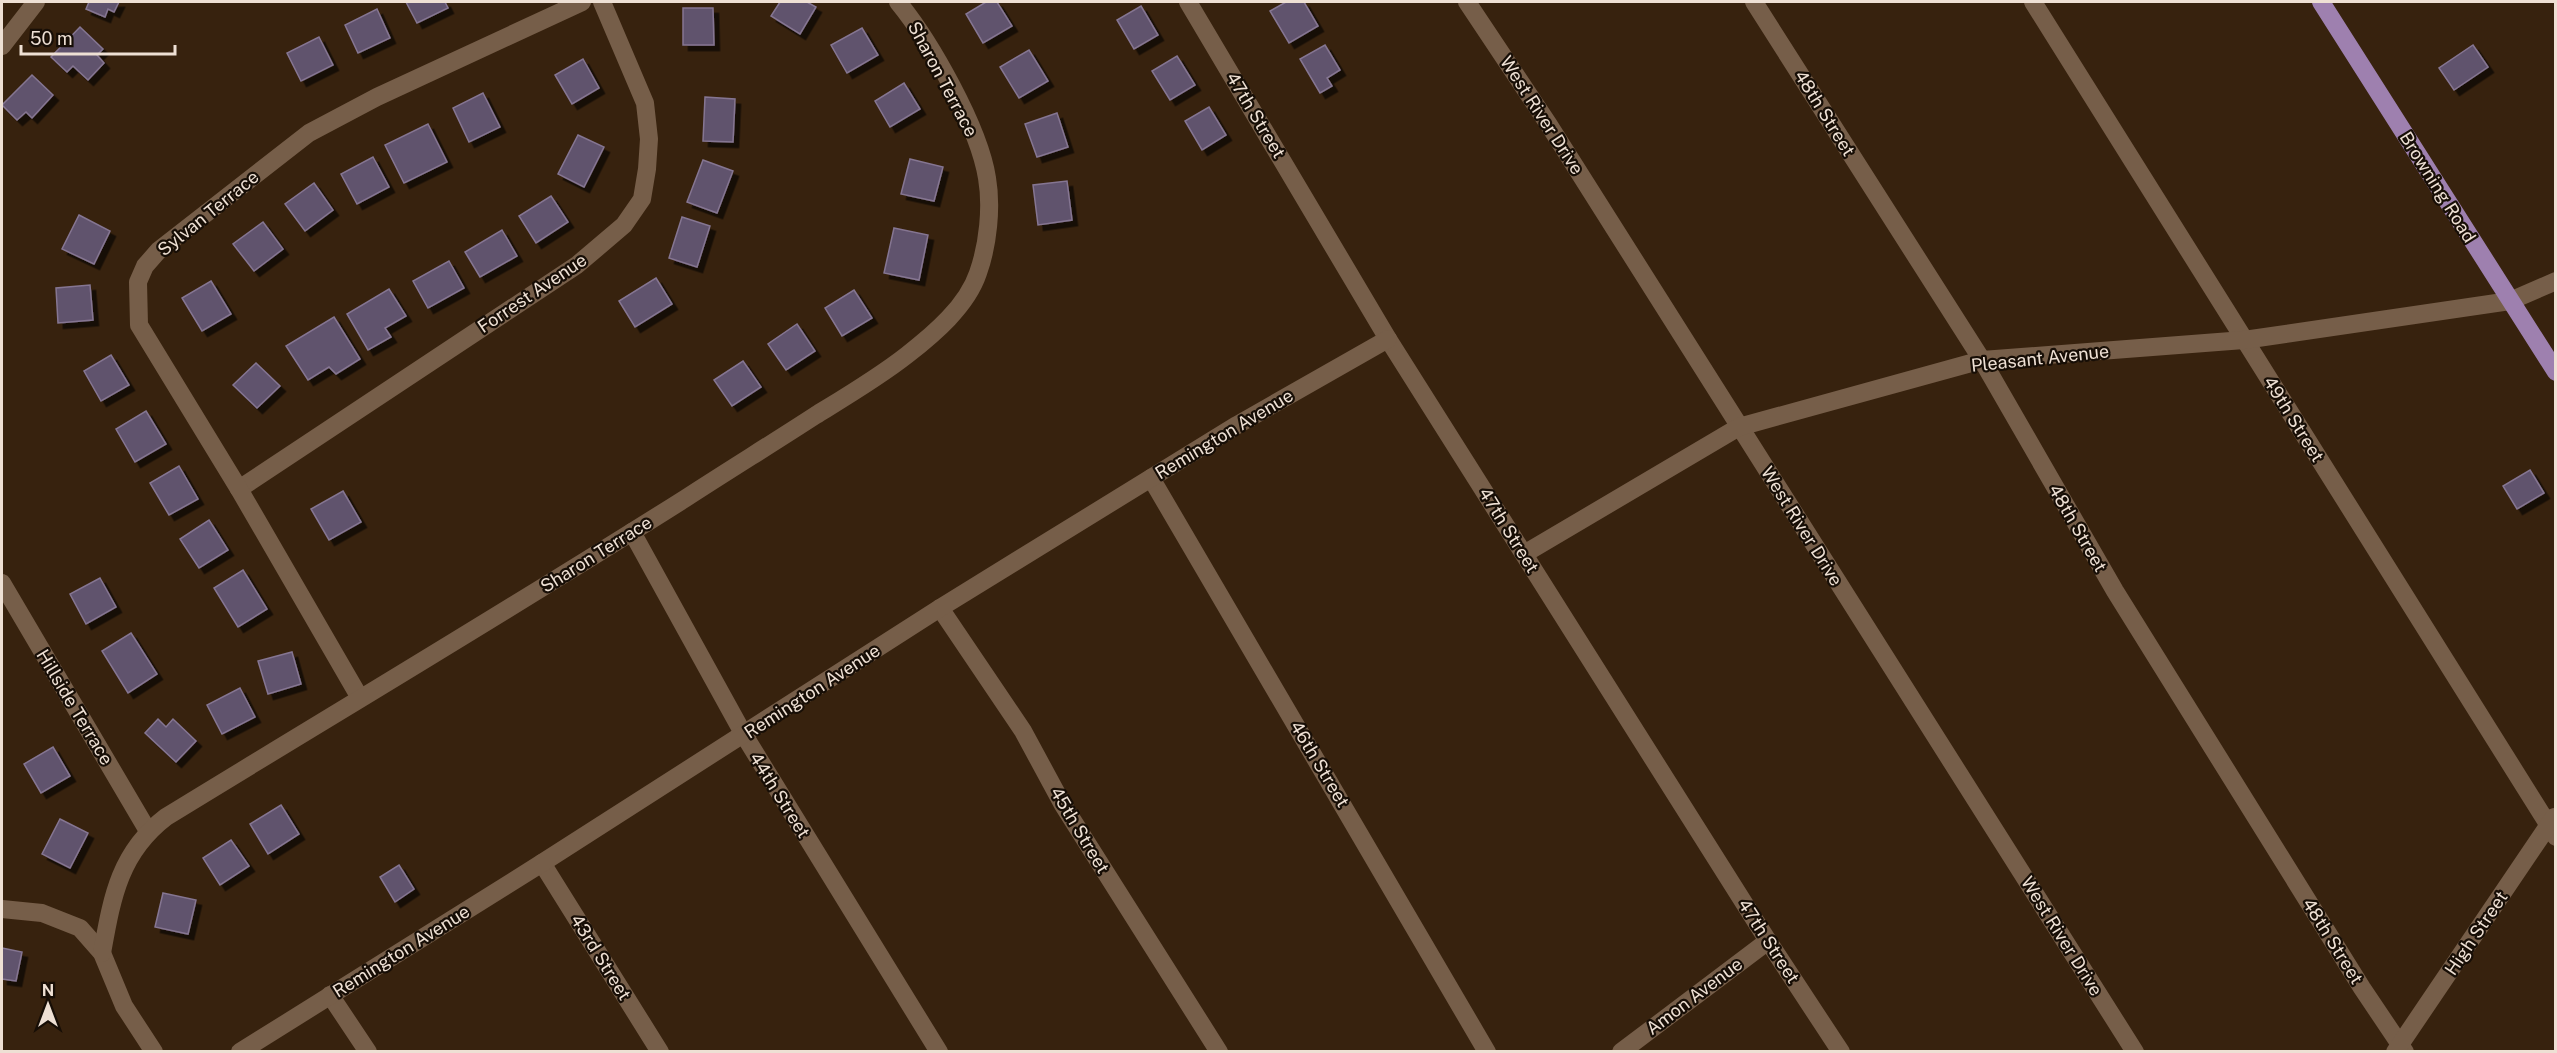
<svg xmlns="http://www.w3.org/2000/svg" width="2557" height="1053" font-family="'Public Sans',sans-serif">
<defs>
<filter id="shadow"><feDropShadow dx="5.5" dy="5.5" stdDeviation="0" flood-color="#0009"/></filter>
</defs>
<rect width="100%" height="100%" fill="#37220e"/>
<g fill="#61526d" stroke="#857692" stroke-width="1.5" filter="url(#shadow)">
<polygon points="89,2 119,2 114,12 108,9 105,17 86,9"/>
<polygon points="406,2 445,2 448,8 417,23"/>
<polygon points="780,2 807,2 816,7 800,34 771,16"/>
<polygon points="986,2 997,2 1012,26 983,43 966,14"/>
<polygon points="1286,2 1304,2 1318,26 1289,43 1270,11"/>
<polygon points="1141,6 1158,35 1134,49 1117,20"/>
<polygon points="683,8 713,8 714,45 683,45"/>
<polygon points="377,9 390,38 358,53 345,25"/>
<polygon points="80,27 103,49 97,55 104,63 88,80 73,66 67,72 51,57"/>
<polygon points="862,28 878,55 847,73 831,45"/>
<polygon points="319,37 333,65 301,81 287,53"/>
<polygon points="1325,45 1340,70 1327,78 1332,86 1320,93 1300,59"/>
<polygon points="2473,45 2488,67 2454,90 2439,68"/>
<polygon points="1029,50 1048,81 1019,98 1000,67"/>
<polygon points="1177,56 1195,85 1170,100 1152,71"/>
<polygon points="583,59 599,88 572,104 555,75"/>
<polygon points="32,75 53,95 32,118 26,112 17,120 2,105"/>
<polygon points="904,83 920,109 890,127 875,101"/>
<polygon points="483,93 500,127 469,142 453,108"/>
<polygon points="705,97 735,99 733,142 703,141"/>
<polygon points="1209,107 1226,135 1202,150 1185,121"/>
<polygon points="1057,113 1068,147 1037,157 1025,124"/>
<polygon points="428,124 447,162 404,183 385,145"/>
<polygon points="578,135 604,147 584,187 558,174"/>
<polygon points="373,157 389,187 357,204 341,174"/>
<polygon points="910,159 943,167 934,201 901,194"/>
<polygon points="703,160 733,171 717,213 687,202"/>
<polygon points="1067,181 1072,220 1038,225 1033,185"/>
<polygon points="314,183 333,210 305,231 285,204"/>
<polygon points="551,196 568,222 536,243 519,216"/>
<polygon points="79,215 110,231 94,264 62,249"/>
<polygon points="682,217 710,226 697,267 669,258"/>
<polygon points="263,222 283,249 254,271 233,244"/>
<polygon points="894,228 928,235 919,280 884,273"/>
<polygon points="502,230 517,256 480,277 465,252"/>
<polygon points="449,261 464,288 428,308 413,281"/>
<polygon points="656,278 672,304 635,327 619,301"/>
<polygon points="211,281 231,314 202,331 182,298"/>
<polygon points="90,285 93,320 58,323 56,288"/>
<polygon points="389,289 406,316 385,328 391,337 368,350 347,314"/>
<polygon points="854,290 872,318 842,336 825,308"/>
<polygon points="334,317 360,359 336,374 329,367 308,380 286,346"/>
<polygon points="797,324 815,351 786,370 768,344"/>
<polygon points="111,355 129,385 101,401 84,371"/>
<polygon points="743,361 761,387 732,406 714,380"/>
<polygon points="256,363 280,386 257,408 233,385"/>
<polygon points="146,411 166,444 135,462 116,429"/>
<polygon points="179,466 198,499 169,515 150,483"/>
<polygon points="2530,470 2544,493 2517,509 2503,486"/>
<polygon points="343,491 361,522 329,540 311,509"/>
<polygon points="209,520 228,550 199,568 180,539"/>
<polygon points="243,570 267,609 238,627 214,588"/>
<polygon points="100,578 116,607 86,624 70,594"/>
<polygon points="131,633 157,674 128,693 102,651"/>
<polygon points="292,652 301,684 268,694 258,661"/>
<polygon points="240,688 255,717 222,734 207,705"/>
<polygon points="158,719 166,727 173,719 196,741 176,762 145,733"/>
<polygon points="53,747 70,776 41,793 24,764"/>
<polygon points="281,805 299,834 268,854 250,824"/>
<polygon points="60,819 88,833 70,868 42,854"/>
<polygon points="231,840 249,866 220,885 203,858"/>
<polygon points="399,865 414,889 395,902 380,877"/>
<polygon points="163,893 196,900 188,934 155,927"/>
<polygon points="2,948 22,952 16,981 2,979"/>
</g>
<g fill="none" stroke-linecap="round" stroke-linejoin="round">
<g stroke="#765e49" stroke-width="18">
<polyline points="1188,2 1388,339 1768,941 1841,1052"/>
<polyline points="1467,2 1549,125 2135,1052"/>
<polyline points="1754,2 1982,360 2115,591 2362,988 2405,1052"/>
<polyline points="2033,2 2556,837"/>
<polyline points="2,46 36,2"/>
<polyline points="1151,478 1487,1052"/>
<polyline points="239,489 577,265 624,225 642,199 647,169 649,139 645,103 602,2"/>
<polyline points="632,532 744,735 939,1052"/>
<polyline points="1524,554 1739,427 1982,360 2244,340 2510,301 2556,281"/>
<polyline points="2,583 148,831"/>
<polyline points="940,608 1023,731 1063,805 1219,1052"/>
<polyline points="360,698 239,489 139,325 138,282 145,266 159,250 309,133 377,97 582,2"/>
<polyline points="542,863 660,1052"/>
<polyline points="2,909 42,913 80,928 102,953 124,1006 154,1052"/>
<path d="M 102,953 C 112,898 119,853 166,817 C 339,711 514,607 686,498 C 729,470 773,443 816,415 C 847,396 879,377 907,355 C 934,334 967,306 978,273 C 988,245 992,207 987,178 C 979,127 930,41 898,2"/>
<polyline points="330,995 368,1052"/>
<polyline points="240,1052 542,863 940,608 1237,425 1388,339"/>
<polyline points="1621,1052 1768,941"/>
<polyline points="2395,1052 2554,817"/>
</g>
<polyline stroke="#9e80af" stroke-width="18" points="2321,2 2556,372"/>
</g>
<g text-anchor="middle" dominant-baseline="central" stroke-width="4.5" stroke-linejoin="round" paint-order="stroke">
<g font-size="18" fill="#eee0d4" stroke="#170e06">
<text transform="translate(943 79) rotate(62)">Sharon Terrace</text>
<text transform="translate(1825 113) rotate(58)">48th Street</text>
<text transform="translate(1256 115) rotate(59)">47th Street</text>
<text transform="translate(1542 115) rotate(57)">West River Drive</text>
<text transform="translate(2438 187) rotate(58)">Browning Road</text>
<text transform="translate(208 213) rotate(-39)">Sylvan Terrace</text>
<text transform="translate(532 293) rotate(-34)">Forrest Avenue</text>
<text transform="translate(2040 358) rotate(-6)">Pleasant Avenue</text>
<text transform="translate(2294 419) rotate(58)">49th Street</text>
<text transform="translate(1224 434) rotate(-31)">Remington Avenue</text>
<text transform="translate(1802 526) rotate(58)">West River Drive</text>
<text transform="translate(2078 528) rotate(60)">48th Street</text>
<text transform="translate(1509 530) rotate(58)">47th Street</text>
<text transform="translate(596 554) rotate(-32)">Sharon Terrace</text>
<text transform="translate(812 691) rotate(-33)">Remington Avenue</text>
<text transform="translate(75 707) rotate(59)">Hillside Terrace</text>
<text transform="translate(1320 764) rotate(59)">46th Street</text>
<text transform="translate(780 795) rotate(58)">44th Street</text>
<text transform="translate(1080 830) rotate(59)">45th Street</text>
<text transform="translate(2476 933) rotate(-56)">High Street</text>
<text transform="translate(2062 936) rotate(58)">West River Drive</text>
<text transform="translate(1769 941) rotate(57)">47th Street</text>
<text transform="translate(2333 941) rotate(58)">48th Street</text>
<text transform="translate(401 951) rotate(-32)">Remington Avenue</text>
<text transform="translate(601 957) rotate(58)">43rd Street</text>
<text transform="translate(1694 996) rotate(-37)">Amon Avenue</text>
</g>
</g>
<rect width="2557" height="1053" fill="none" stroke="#eee0d4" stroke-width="6"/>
<g transform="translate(48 1005)" stroke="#170e06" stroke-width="4.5" paint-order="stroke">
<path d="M0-4.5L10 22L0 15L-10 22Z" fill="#eee0d4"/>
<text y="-9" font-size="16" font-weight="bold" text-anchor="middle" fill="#eee0d4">N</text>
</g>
<path d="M21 45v9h154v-9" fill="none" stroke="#eee0d4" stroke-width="3"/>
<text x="30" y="45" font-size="18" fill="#eee0d4" stroke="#170e06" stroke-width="4.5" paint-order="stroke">50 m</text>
</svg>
